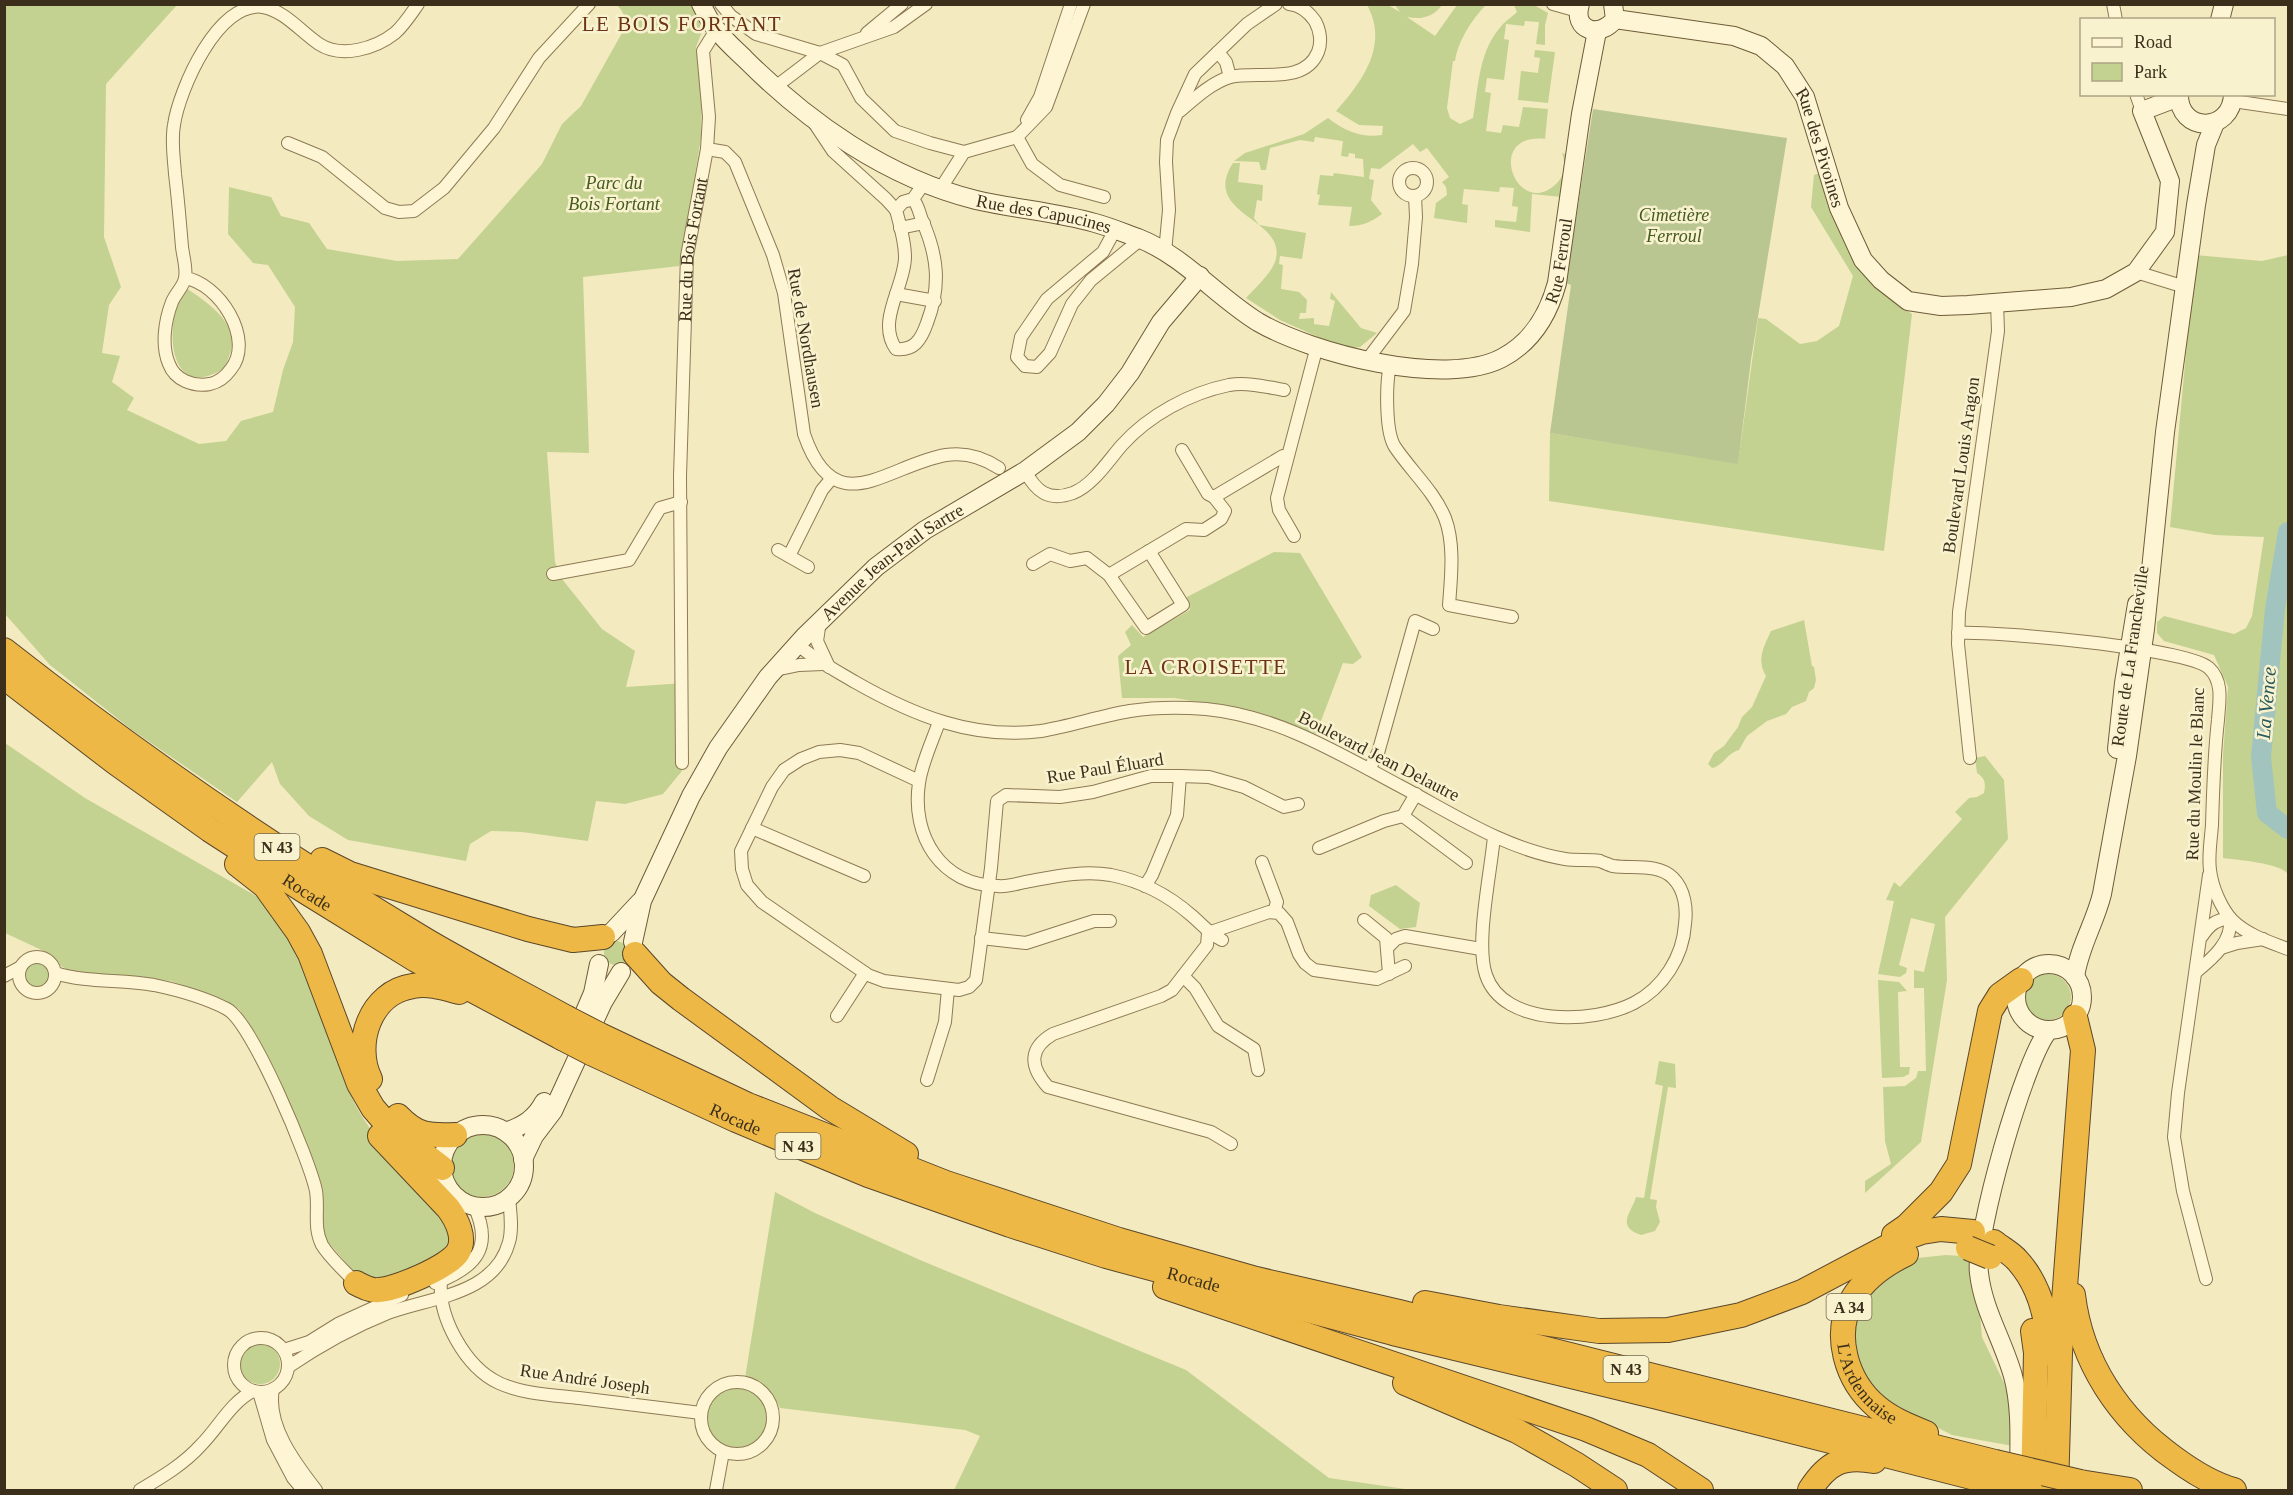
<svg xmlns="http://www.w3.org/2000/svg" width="2293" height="1495" font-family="'Times New Roman',serif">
<rect width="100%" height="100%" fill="#f3eabf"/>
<g fill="#c3d291">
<polygon points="4,5 177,5 106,84 104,237 121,287 109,305 102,353 120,356 112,382 134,398 127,410 199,444 226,441 241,421 273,412 283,370 293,342 295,307 268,265 253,263 228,234 229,187 271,197 281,216 309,223 327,249 397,261 458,259 542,164 562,124 581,106 627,24 622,11 617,5 694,5 705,24 696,47 702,91 701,137 682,259 679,266 583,277 589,453 547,452 555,562 562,579 602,629 635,651 626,687 684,683 682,771 663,794 625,804 596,801 588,841 522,832 491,831 470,844 466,861 348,840 309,816 280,784 272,762 237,802 132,730 50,665 5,614"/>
<path d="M 1367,5 L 1388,5 L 1400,12 L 1395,5 L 1442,5 C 1433,17 1422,20 1407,17 L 1435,36 L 1457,5 L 1486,5 C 1472,19 1458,41 1455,61 L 1453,61 L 1447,108 L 1450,118 L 1460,124 L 1473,118 C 1479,85 1478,51 1503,24 C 1507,20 1513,16 1517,12 L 1514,5 L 1534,5 L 1548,13 L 1545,25 L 1545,45 L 1536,44 L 1539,22 L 1525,21 L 1524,26 L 1506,24 L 1504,39 L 1509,40 L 1504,80 L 1487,78 L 1485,92 L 1491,93 L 1486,131 L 1501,133 L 1503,125 L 1519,127 L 1523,107 L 1548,109 L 1545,139 C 1483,132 1517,221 1556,184 C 1565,176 1566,164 1562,153 L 1568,155 L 1562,197 L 1532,194 L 1530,232 L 1495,227 L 1495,220 L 1516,222 L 1518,207 L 1512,206 L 1514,188 L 1500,187 L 1499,192 L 1464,189 L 1462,204 L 1468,205 L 1467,223 L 1434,218 L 1436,203 L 1447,195 L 1446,187 L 1442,182 L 1449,177 L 1427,148 L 1420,152 L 1413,144 L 1380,169 L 1371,168 L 1369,179 L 1374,180 L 1371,200 L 1382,214 C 1371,222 1363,226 1349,226 L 1352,207 L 1318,205 L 1320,195 L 1317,194 L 1320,175 L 1333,176 L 1334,173 L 1364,177 L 1363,159 L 1355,158 L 1355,154 L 1349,153 L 1348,157 L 1341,156 L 1343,141 L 1315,137 L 1314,142 L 1300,140 L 1270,148 L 1266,170 L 1261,170 L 1259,162 L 1234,161 L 1245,153 L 1304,134 L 1328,118 C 1345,131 1361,138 1382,135 L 1383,126 L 1359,125 L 1336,111 C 1363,81 1389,44 1367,5 Z"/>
<polygon points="1535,50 1555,52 1548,103 1518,100 1521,71 1538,73 1540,58 1534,57"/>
<path d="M 1233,163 L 1240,163 L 1238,182 L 1263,185 L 1262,201 L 1257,200 L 1254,218 L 1259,225 L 1306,233 L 1302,259 L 1280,256 L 1279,264 L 1283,265 L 1281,289 L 1299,292 L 1307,300 L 1306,313 L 1300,313 L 1299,319 L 1314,318 L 1314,324 L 1329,326 L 1335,301 L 1330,299 L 1331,292 L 1361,328 L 1377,333 L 1360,347 L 1350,348 L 1327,341 L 1280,320 L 1246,298 C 1255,288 1270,275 1275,262 C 1290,218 1199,216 1233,163 Z"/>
<polygon points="1820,173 1896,303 1912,314 1884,551 1549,501 1550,433 1738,463 1758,318 1766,319 1800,344 1817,341 1839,326 1853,276 1811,207 1814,175"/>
<path d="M 2195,255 L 2262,261 L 2288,255 L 2288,874 C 2280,863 2238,860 2223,858 L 2223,755 L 2228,687 L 2214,655 L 2164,641 L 2157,633 L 2157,622 L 2164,616 L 2234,634 L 2246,628 L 2252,616 L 2264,537 L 2215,535 L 2170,527 Z"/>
<path d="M 186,288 C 205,301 234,319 232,345 C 231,353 227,361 225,368 C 220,371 214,374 208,376 C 170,386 169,333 176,309 C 178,302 183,295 186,288 Z"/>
<polygon points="1274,552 1300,553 1362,657 1353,664 1343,663 1316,734 1258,713 1175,698 1122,698 1118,656 1131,645 1125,632 1132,625 1143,637 1190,610 1185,598"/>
<path d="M 1804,620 L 1812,666 L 1814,667 L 1816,680 L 1814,688 L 1809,692 L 1806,701 L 1792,707 L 1786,714 L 1767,721 L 1747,736 L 1739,750 C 1727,753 1723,766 1712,768 L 1708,764 L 1714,753 L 1724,746 L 1738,727 L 1742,717 L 1752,707 L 1766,676 C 1756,660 1764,646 1771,631 Z"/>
<path d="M 5,743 L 85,798 L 275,907 L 295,934 L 351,1096 C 372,1142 414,1177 449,1214 L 451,1253 L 385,1285 L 355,1273 L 327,1241 L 323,1230 L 315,1167 L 273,1066 L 247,1020 L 239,1009 L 225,1000 L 171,981 L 70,971 L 61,966 L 48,953 L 5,933 Z"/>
<path d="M 1985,756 L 2004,780 L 2008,839 L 1945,917 L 1947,980 L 1921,1142 L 1865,1193 L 1865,1181 L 1891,1164 L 1885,1141 L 1883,1087 L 1905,1086 L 1916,1078 L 1918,1071 L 1926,1071 L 1924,988 L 1914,988 L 1914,970 L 1924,972 L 1935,924 L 1911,918 L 1899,965 L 1907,968 L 1906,973 L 1900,977 L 1878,974 L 1894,901 L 1886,900 L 1894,882 L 1900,887 L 1962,819 L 1955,812 L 1969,798 L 1977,797 L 1984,793 C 1986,783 1985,778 1977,773 L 1975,758 Z"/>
<polygon points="1396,885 1420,903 1416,927 1400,929 1369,906 1371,895"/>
<circle cx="616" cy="953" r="12"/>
<circle cx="37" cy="975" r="12"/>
<circle cx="2048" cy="997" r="23"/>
<polygon points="1878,980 1899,982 1907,991 1898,992 1900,1067 1910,1067 1909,1074 1903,1077 1882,1078"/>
<path d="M 1659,1061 L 1675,1064 L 1676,1088 L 1668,1087 L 1650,1199 L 1657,1200 L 1656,1207 L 1660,1222 L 1655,1231 L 1641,1235 C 1615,1226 1632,1212 1636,1197 L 1644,1198 L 1663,1086 L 1655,1084 Z"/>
<circle cx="482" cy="1165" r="32"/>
<path d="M 775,1192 L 815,1213 L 920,1260 L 1186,1370 L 1329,1478 L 1412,1490 L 954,1490 L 980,1436 L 965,1430 L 780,1408 C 772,1391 763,1384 745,1378 Z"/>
<polygon points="1946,1255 1962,1256 1975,1261 1982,1337 2004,1383 2013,1411 2013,1446 1952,1435 1882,1399 1863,1376 1853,1350 1854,1319 1867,1292 1917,1258"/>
<circle cx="260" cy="1364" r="20"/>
<circle cx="738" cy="1418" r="31"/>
</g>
<polygon fill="#b9c692" points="1593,109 1787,138 1751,360 1738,464 1550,433 1571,285 1566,283"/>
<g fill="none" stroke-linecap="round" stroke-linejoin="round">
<polyline stroke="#a2c4be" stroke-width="20" points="2288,532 2275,609 2261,757 2267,813 2288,829"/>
<defs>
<g id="street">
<polyline points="721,4 731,16 756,34 820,53 843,65 861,98 895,131 930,143 964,152"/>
<polyline points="1553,4 1578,11"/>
<polyline points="2113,4 2116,20"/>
<polyline points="867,33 902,4"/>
<polyline points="1218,52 1226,62 1230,77"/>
<polyline points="774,88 820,53 894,27 926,4"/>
<polyline points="2136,94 2142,111"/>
<polyline points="2233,101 2288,109"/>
<path d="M 1180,111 C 1195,98 1211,83 1230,77 C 1258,70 1304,86 1318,52 C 1322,42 1320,30 1315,21 C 1308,11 1300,5 1289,4"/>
<polyline points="1027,120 1040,97 1071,4"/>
<polyline points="815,124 833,151 886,199 896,210"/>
<polyline points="1017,137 1046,107 1084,4"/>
<polyline points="288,143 322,157 385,208 399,212 414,211 444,188 494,128 539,58 589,4"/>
<path d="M 707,149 L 725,152 L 735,162 L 773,255 L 784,293 L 804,434 C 835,525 887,465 946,455 C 965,452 984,458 999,468"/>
<circle cx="1413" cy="182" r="14"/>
<polyline points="941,188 964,152 1017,137 1032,164 1060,185 1104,197"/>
<path d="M 913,199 C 918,205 919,212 922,220 C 938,256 941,286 927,323 C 921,340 914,351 896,349 C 876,321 905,286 905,257 C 905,241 900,225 896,210 L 903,202 L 913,199 L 925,182"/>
<polyline points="900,228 924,223"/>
<polyline points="1115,230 1103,252 1047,299 1021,337 1017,357 1025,366 1037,367 1050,353 1072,304 1091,280 1141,239"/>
<polyline points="1165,252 1169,210 1166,162 1167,140 1177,113 1195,74 1247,24 1276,4"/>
<polyline points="2136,272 2185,287"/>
<path d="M 185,278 C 219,283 255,339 231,369 C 226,376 219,382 210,384 C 193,387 175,380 169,364 C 161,345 165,320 172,302 C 175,294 184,286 185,278 C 187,269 183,256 182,247 C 180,223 178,198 175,174 C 174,158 171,141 174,125 C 179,90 218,0 263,7 C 285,11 301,32 319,44 C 342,59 376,48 395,33 C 404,25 411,14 418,4"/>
<polyline points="896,294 935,301"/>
<polyline points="1367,360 1404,311 1412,264 1416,217 1415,196"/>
<path d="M 1390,365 C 1386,383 1385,432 1395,447 C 1411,471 1434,491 1445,518 C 1455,544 1451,578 1449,605 L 1512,617"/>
<polyline points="1182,450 1208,494 1214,497"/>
<path d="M 1025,471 C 1036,491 1048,502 1073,493 C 1093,485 1108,461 1122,445 C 1149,415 1190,393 1229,385 C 1247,382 1267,387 1284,390"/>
<polyline points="1294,536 1279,510 1277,498 1317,346"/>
<polyline points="778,550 808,567"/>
<polyline points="789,556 822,490 832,478"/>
<polyline points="1033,564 1050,554 1070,561 1087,558 1109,575 1146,628 1183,605 1149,551"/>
<polyline points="553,574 629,560 660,508 681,502"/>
<polyline points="1109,575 1186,529 1204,530 1221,519 1225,511 1214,497 1283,456 1287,456"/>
<polyline points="820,621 817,641 829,667"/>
<path d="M 1958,633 C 1995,631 2187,648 2209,668 C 2224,682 2219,703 2218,720 C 2214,755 2213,790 2212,825 C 2211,839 2208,856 2210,870 C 2212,887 2221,908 2232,920 C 2247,935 2269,942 2288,949"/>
<path d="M 797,644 C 815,660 835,670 855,682 C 913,715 973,740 1041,731 C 1071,726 1100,716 1130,711 C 1155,707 1181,707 1206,709 C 1278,716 1338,753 1400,786 C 1453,814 1505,849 1565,859 C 1577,861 1589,859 1600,861 C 1602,862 1612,866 1613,866 C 1632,869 1658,863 1673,878 C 1685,890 1687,909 1685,924 C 1683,957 1663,988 1634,1003 C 1594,1024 1503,1027 1486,975 C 1475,943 1491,872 1494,836"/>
<polyline points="775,670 799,665 823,664"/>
<path d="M 939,722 C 932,742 922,762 919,783 C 911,836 941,885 998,886 C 1007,887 1016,884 1025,882 C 1053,877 1082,870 1111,875 C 1141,881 1168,895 1191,915 C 1203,925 1208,933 1222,940"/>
<polyline points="1970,758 1958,644 1959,612 1998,331 1997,303"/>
<path id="s1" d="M 682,763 L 680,476 L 687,256 L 707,149 L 709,117 L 703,51 L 716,30"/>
<polyline points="1369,769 1378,753 1415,621 1433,629"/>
<polyline points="919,781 859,753 840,750 819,752 801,759 784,770 772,787 741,851 742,869 747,885 762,902 868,975 884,981 959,990 969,987 976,980 991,868 997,801 1006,795 1060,797 1093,792 1151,776 1180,776 1209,777 1244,787 1284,807 1298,804"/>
<polyline points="1403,816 1466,863"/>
<polyline points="752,828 864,876"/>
<polyline points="1319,848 1384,821 1403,816 1416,794"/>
<polyline points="1262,862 1277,902 1274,912"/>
<polyline points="1145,886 1152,875 1177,815 1180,776"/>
<polyline points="1364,920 1386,938 1389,974"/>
<polyline points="981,938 1026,943 1094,921 1110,921"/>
<polyline points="1387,948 1396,939 1405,936 1481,949"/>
<polyline points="2221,948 2237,943 2263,939"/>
<circle cx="37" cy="975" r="18"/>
<path d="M 2197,971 C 2213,958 2233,941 2230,918 C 2216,920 2210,924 2202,936"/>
<path d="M 55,973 C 87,983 121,979 154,985 C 178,990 206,998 227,1009 C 252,1022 310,1161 316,1191 C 319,1210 313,1227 322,1245 C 331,1260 347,1272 358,1286"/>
<polyline points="4,976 19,968"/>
<polyline points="1183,976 1195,988 1218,1026 1254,1049 1258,1070"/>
<polyline points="837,1016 865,973"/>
<polyline points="927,1080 945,1022 948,989"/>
<path d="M 1231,1144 L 1211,1132 L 1048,1087 C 1029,1066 1029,1048 1053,1034 L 1161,996 L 1172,990 L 1207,945 L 1208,933 L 1269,912 L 1279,913 L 1287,922 L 1299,954 L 1305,963 L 1314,970 L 1377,979 L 1405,966"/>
<polyline points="2206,1279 2183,1191 2174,1137 2178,1093 2209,875"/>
<path d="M 441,1281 C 438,1317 465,1367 499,1383 C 523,1394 553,1395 579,1398 C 620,1403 661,1408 701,1413"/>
<path d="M 435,1283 C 475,1268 494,1248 474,1206"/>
<circle cx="261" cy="1365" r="27"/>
<polyline points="284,1350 309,1342 338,1324 402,1295"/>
<path d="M 288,1367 C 319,1346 353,1327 388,1313 C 431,1297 495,1295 509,1242 C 513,1228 510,1211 509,1197"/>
<circle cx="737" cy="1418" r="36"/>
<path d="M 273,1389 C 266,1425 295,1463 316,1490"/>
<polyline points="259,1392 273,1440 293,1478 303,1490"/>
<path d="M 140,1490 C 162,1477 184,1464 201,1445 C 219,1427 230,1403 253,1391"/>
<polyline points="716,1490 723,1452"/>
</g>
<g id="secondary">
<path id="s2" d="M 701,4 C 706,13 710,23 717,30 C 725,41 736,50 745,59 C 808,122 887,178 976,200 C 1015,209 1056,212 1095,223 C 1110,227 1124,233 1138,238 C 1184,256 1216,296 1258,322 C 1311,353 1445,388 1502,358 C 1532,342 1548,316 1557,283 L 1581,114 L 1597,31"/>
<path d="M 1580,4 C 1572,31 1600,39 1615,19 L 1613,4"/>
<path id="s3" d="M 1615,19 L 1734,36 L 1761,46 L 1785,66 L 1805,97 L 1839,208 L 1863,260 L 1881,280 L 1908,301 L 1941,306 L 1968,305 L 2071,297 L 2106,289 L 2136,272 L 2165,232 L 2170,181 L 2142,111 L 2179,97"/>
<polyline points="2220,20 2224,4"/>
<path d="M 2179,94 C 2178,133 2232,134 2233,94"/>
<polyline points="2117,749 2124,683 2137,604"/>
<polyline points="611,933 640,902"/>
<path id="s4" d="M 633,942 L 642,901 L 691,796 L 718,748 L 768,677 L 804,637 L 876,567 L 925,530 L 1025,471 L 1078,432 L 1106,404 L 1130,373 L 1161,322 L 1200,276"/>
<circle cx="2049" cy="997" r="33"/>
<path d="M 2075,977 C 2079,947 2095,923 2102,894 L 2127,756 L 2145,629 L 2165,432 L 2196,205 L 2206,145 L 2215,123"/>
<polyline points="584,1014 593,993 599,964"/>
<circle cx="483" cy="1166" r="41"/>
<path d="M 506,1132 C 524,1125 535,1119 544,1102"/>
<polyline points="523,1159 534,1136 553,1111 603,1002 621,972"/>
<path d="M 2019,1480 C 2019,1446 2022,1409 2013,1376 C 2003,1340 1983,1310 1979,1273 C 1974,1237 2025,1056 2049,1030"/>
</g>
<g id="highway">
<path d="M 4,650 C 139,756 280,853 427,941 C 473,968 520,992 567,1018"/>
<path id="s5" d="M 4,677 L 116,763 L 210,830 L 306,892 L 416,960 L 562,1038"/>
<polyline points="322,860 350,874 528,929 573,940 603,937"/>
<polyline points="237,864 265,886 298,932 310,954 359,1084 373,1108 391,1129 442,1168"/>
<polyline points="635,954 661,983 681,999 830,1108 906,1154"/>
<polyline points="598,1034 748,1105 946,1183 1119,1240 1256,1279 1399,1312 1995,1462"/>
<path id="s6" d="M 591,1053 L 736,1120 L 868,1175 L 1010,1225 L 1106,1256 L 1393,1333 L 1658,1397 L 1995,1483"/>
<path d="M 370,1079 C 353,1044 370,992 413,986 C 429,983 444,988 459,992"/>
<path d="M 398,1116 C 417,1136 429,1136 455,1135"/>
<polyline points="1894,1235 1907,1226 1941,1192 1959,1164 1990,1011 2000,995 2021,980"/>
<path d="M 1994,1242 C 2001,1248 2011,1253 2017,1260 C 2040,1285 2048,1320 2049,1353"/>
<path id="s7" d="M 1906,1254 C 1885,1264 1866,1277 1853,1298 C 1832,1334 1846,1381 1877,1407 C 1891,1419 1909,1426 1926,1433"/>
<path d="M 356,1283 C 362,1286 371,1291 378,1290 C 394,1290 449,1267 458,1252 C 466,1238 457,1220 448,1208 L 380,1136"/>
<polyline points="1165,1287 1586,1429 1648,1455 1701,1490"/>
<path d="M 2073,1295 C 2081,1362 2119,1419 2174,1458 C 2193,1472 2212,1484 2234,1490"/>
<polyline points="1425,1303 1499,1317 1599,1331 1668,1330 1741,1315 1802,1292 1902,1239 1922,1232 1941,1229 1973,1232"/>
<polyline points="1405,1383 1517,1431 1577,1465 1615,1490"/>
<polyline points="2080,1482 2130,1490"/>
<path d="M 1810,1490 C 1827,1463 1843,1455 1874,1461"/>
<polyline points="2033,1490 2036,1353 2033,1331"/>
<polyline points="2056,1490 2060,1353 2083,1050 2075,1017"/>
</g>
</defs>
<use href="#street" stroke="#8e7a55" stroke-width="14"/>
<use href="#secondary" stroke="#6f5b38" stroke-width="20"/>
<use href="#highway" stroke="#5b472a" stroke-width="26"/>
<use href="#street" stroke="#fdf5d3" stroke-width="12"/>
<use href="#secondary" stroke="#fdf5d3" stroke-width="18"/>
<use href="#highway" stroke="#edb845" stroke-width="24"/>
<defs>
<g id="highway-bridge">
<polyline points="567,1018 598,1034"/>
<polyline points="562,1038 591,1053"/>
<polyline points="1968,1248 1990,1257"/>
<polyline points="1995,1462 2080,1482"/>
<polyline points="1995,1483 2030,1490"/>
</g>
</defs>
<use href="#highway-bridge" stroke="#5b472a" stroke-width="26" stroke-linecap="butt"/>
<use href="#highway-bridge" stroke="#edb845" stroke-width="24"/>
</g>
<g text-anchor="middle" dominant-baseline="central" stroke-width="5" stroke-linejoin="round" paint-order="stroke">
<g fill="#f9f2cf" stroke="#746a51" stroke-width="1.5">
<rect x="254.5" y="834" width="45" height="26" rx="4.5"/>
<rect x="775.5" y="1133" width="45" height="26" rx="4.5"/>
<rect x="1826.5" y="1294" width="45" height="26" rx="4.5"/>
<rect x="1603.5" y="1356" width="45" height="26" rx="4.5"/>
</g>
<g font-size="16" font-weight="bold" fill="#3b2f1b">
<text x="277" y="847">N 43</text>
<text x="798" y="1146">N 43</text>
<text x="1849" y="1307">A 34</text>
<text x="1626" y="1369">N 43</text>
</g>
<g font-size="18" fill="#3b2f1b" stroke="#f9f2cf">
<text stroke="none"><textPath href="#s3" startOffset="270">Rue des Pivoines</textPath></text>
<text stroke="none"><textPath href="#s2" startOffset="414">Rue des Capucines</textPath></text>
<text stroke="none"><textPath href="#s1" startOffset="514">Rue du Bois Fortant</textPath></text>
<text stroke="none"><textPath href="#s2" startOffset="1030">Rue Ferroul</textPath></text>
<text transform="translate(806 338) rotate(80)">Rue de Nordhausen</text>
<text transform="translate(1961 465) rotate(-82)">Boulevard Louis Aragon</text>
<text stroke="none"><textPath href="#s4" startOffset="470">Avenue Jean-Paul Sartre</textPath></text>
<text transform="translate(2130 656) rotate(-82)">Route de La Francheville</text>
<text transform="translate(1379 756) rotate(27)">Boulevard Jean Delautre</text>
<text transform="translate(1105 768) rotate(-9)">Rue Paul Éluard</text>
<text transform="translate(2195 774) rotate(-88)">Rue du Moulin le Blanc</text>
<text stroke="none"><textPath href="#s5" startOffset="372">Rocade</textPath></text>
<text stroke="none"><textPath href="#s6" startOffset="159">Rocade</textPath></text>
<text stroke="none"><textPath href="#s6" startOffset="645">Rocade</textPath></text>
<text transform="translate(585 1379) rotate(8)">Rue André Joseph</text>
<text stroke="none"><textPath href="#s7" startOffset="165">L'Ardennaise</textPath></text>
</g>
<g font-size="18" font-style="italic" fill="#445a1f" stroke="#f9f2cf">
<text x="614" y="183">Parc du<tspan x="614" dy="21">Bois Fortant</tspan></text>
<text x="1674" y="215">Cimetière<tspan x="1674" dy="21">Ferroul</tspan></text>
</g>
<g font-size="20" font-style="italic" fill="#295a5d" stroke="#f9f2cf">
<text transform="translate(2266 703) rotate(-85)">La Vence</text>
</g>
<g font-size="21" letter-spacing="1.5" fill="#6d3315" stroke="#f9f2cf">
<text x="682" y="24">LE BOIS FORTANT</text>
<text x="1206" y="667">LA CROISETTE</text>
</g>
</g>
<rect width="2293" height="1495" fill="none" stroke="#3b2f1b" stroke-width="12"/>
<rect x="2080" y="18" width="195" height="78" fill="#f9f2cf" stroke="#ada487" stroke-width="1.5"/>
<rect x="2092" y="38" width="30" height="9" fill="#fdf5d3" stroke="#ada487" stroke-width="1.5"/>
<text x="2134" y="48" font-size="18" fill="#3b2f1b">Road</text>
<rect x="2092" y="63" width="30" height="18" fill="#c3d291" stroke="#ada487" stroke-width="1.5"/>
<text x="2134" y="78" font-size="18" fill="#3b2f1b">Park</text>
</svg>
